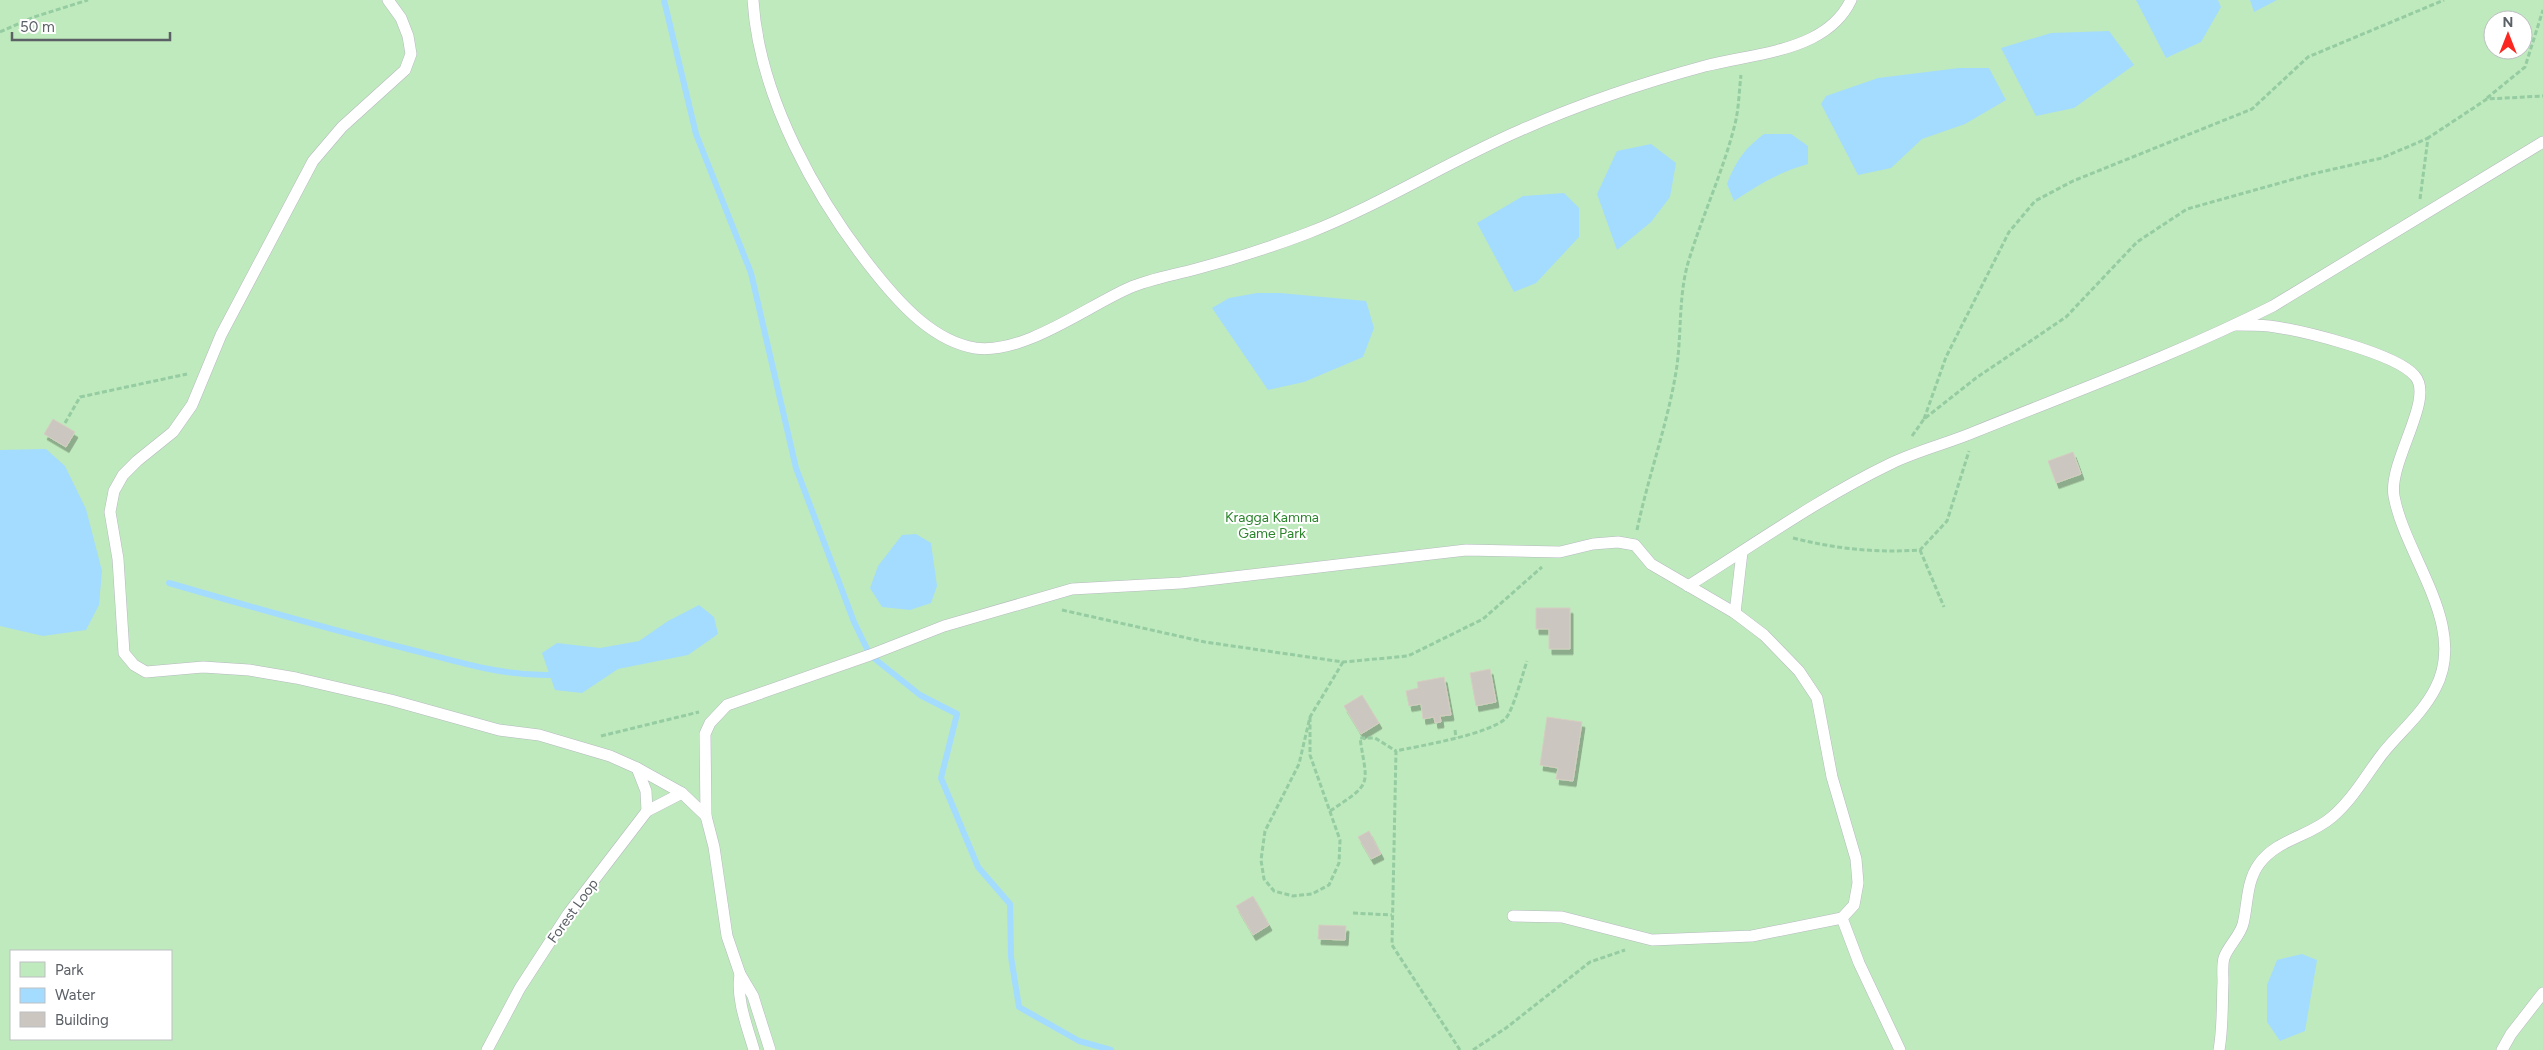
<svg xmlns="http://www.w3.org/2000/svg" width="2543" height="1050" font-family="Figtree,sans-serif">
<defs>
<filter id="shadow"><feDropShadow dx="3" dy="5.5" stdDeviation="0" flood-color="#0004"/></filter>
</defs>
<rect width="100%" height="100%" fill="#f0ece3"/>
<path fill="#bfeabd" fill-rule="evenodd" d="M 0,0 L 2543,0 L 2543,1050 L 0,1050 ZM 2493,20 L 2523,20 L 2523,50 L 2493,50 ZM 11,951 L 171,951 L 171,1039 L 11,1039 Z"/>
<g fill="#a4dcff">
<polygon points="2136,0 2218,0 2221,7 2201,42 2166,58"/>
<polygon points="2250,0 2277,0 2254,12"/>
<polygon points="2109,31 2134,65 2074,108 2036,116 2001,48 2051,33"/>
<polygon points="1959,68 1989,68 2006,100 1965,124 1922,139 1891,168 1858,175 1821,104 1826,96 1878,78"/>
<path d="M 1764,134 L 1791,134 L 1808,146 L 1808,164 C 1779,172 1758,185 1734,201 L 1727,184 C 1736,161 1744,149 1764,134 Z"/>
<polygon points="1651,144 1676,163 1670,197 1651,222 1617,250 1597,194 1617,151"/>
<polygon points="1564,193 1579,208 1579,237 1536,283 1514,292 1477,223 1523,196"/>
<polygon points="1257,293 1280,293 1366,301 1374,328 1363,357 1304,382 1268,390 1212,308 1229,298"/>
<polygon points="46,449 65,466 86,509 102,571 99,605 86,630 43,636 0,626 0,450"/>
<polygon points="916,534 931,543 937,586 931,603 910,610 882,607 870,588 878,566 902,535"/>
<polygon points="699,605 714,617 718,634 688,655 618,669 582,693 555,690 542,653 557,643 600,648 639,641 668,621"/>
<polygon points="2302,954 2317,960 2305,1031 2280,1041 2267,1022 2267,985 2277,960"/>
</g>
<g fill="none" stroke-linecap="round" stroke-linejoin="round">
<g stroke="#a4dcff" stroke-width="6">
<polyline points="664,0 696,134 751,273 796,468 854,622 870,655 920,695 957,714 941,778 978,867 1010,904 1011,957 1019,1007 1079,1041 1111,1050"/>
<path d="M 169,583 C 248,606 328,629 408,649 C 456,661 500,676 550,675"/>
</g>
</g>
<g fill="#cbc7c0" stroke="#d5cec1" filter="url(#shadow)">
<polygon points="53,419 75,432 66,447 44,434"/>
<polygon points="2073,452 2081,474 2056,483 2048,461"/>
<polygon points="1536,608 1570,608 1570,649 1549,649 1549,629 1536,629"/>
<polygon points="1490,669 1496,702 1476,706 1470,673"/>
<polygon points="1444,677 1451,715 1440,716 1441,722 1435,723 1434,717 1423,719 1421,704 1409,706 1406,691 1418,688 1417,682"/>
<polygon points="1362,695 1379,723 1361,734 1344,706"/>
<polygon points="1547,717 1582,722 1573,781 1556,779 1558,768 1540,765"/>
<polygon points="1369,831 1381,854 1371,859 1358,837"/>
<polygon points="1253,896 1269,925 1253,935 1236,906"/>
<polygon points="1319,925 1346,926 1345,940 1318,939"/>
</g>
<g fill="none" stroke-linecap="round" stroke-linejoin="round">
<defs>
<g id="lane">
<polyline points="388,0 401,18 408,36 411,54 405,70 342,127 313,161 221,335 192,405 173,432 137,461 123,475 114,491 110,512 118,559 124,653 134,665 146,672 203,667 249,670 296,678 391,700 499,730 539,735 610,756 637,768 682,793 706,816"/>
<path d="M 753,0 C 759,97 817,201 877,275 C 902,306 934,341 975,348 C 1023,355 1086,307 1129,288 C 1149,279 1174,275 1196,269 C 1234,259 1271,247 1308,233 C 1382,204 1449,161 1521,130 C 1580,104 1642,83 1705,66 C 1740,57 1780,54 1812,38 C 1830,29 1843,17 1851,0"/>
<path d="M 1688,586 C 1755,544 1821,497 1892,463 C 1919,450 1949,443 1977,431 C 2076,391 2178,354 2273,306 L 2543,142"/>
<polyline points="1735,613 1742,552"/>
<polyline points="637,768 646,791 647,811"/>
<polyline points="1513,916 1562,917 1652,940 1752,936 1842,918"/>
<path d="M 740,974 C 736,999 747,1026 754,1050"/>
<polyline points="487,1050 520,988 568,914 647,811 682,793"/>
<polyline points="770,1050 753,996 740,974 727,936 714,847 706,816 705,734 710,723 727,705 870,655 944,626 1072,589 1181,583 1466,550 1560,552 1593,544 1618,542 1635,545 1651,564 1735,613 1764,635 1799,671 1817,698 1832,777 1856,859 1858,883 1854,905 1842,918 1859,963 1900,1050"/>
<path d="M 2219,1050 C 2223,1028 2222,1005 2223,982 C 2223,975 2222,965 2224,958 C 2228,946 2240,936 2243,924 C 2248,904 2246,882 2259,864 C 2277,839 2309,837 2332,817 C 2353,799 2366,775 2383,753 C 2400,732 2422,714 2435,689 C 2469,626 2405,557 2394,496 C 2388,462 2435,399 2415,376 C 2396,353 2300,330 2269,326 C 2258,325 2246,325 2235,325"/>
<polyline points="2502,1050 2511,1034 2543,993"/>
</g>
</defs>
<use href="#lane" stroke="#b6babf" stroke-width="12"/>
<g stroke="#95cca2" stroke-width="3" stroke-dasharray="5 2.5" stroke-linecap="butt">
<polyline points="0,32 34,17 88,0"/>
<polyline points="2487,98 2525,67 2543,10"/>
<polyline points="2420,199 2428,138 2487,99 2543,96"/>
<polyline points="1924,419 1946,357 2009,232 2035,201 2073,181 2252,109 2308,57 2444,0"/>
<polyline points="65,423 80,397 187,374"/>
<polyline points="1912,436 1924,419 1976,378 2066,317 2137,242 2187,209 2312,174 2382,158 2428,138"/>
<path d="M 1637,530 C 1648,477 1667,426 1676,372 C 1682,336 1678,298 1688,263 C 1702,216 1723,172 1735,124 C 1739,108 1739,91 1741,75"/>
<path d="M 1793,538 C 1836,549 1877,553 1920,550 L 1947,521 L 1969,451"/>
<polyline points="1920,550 1944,607"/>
<polyline points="1062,610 1205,642 1343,662 1408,656 1483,619 1542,567"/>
<polyline points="1310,717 1310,755 1340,840 1339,863 1329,885 1312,894 1293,896 1274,891 1264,879 1261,860 1265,831 1299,764 1310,717 1343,662"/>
<polyline points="1455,730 1456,738"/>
<polyline points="601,736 699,712"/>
<path d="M 1330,811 C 1374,782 1367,786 1360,738 L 1375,738 L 1396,751"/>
<polyline points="1353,913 1392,915"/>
<path d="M 1460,1050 L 1392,945 L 1396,751 C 1419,746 1491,734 1506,718 C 1513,710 1523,673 1527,661"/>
<polyline points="1473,1050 1506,1028 1590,962 1625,950"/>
</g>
<use href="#lane" stroke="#fff" stroke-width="11"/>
</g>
<g text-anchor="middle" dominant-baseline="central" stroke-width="4" stroke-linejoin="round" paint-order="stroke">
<g font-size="14" fill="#2c842c" stroke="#fff">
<text x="1272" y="517">Kragga Kamma<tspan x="1272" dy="16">Game Park</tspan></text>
</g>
<g font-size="14" fill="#5b6066" stroke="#fff">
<text transform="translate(573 911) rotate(-54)">Forest Loop</text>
</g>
</g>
<rect x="10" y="950" width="162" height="90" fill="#ffffff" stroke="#bdbfc2"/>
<rect x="20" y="962" width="25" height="15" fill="#bfeabd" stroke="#bdbfc2"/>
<text x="55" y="975" font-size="15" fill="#5b6066">Park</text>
<rect x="20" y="988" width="25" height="15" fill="#a4dcff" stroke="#bdbfc2"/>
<text x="55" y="1000" font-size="15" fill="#5b6066">Water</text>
<rect x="20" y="1012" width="25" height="15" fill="#cbc7c0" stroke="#bdbfc2"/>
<text x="55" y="1025" font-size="15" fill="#5b6066">Building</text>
<g transform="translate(2508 35)"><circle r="24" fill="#ffffff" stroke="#bdbfc2"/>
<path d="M0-4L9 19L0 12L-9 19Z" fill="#fa261f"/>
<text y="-8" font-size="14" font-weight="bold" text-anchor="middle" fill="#5b6066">N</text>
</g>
<path d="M12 32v8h158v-8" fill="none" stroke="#5b6066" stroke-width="2.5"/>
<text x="20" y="32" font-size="15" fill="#5b6066" stroke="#ffffff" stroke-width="4" paint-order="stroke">50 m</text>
</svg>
